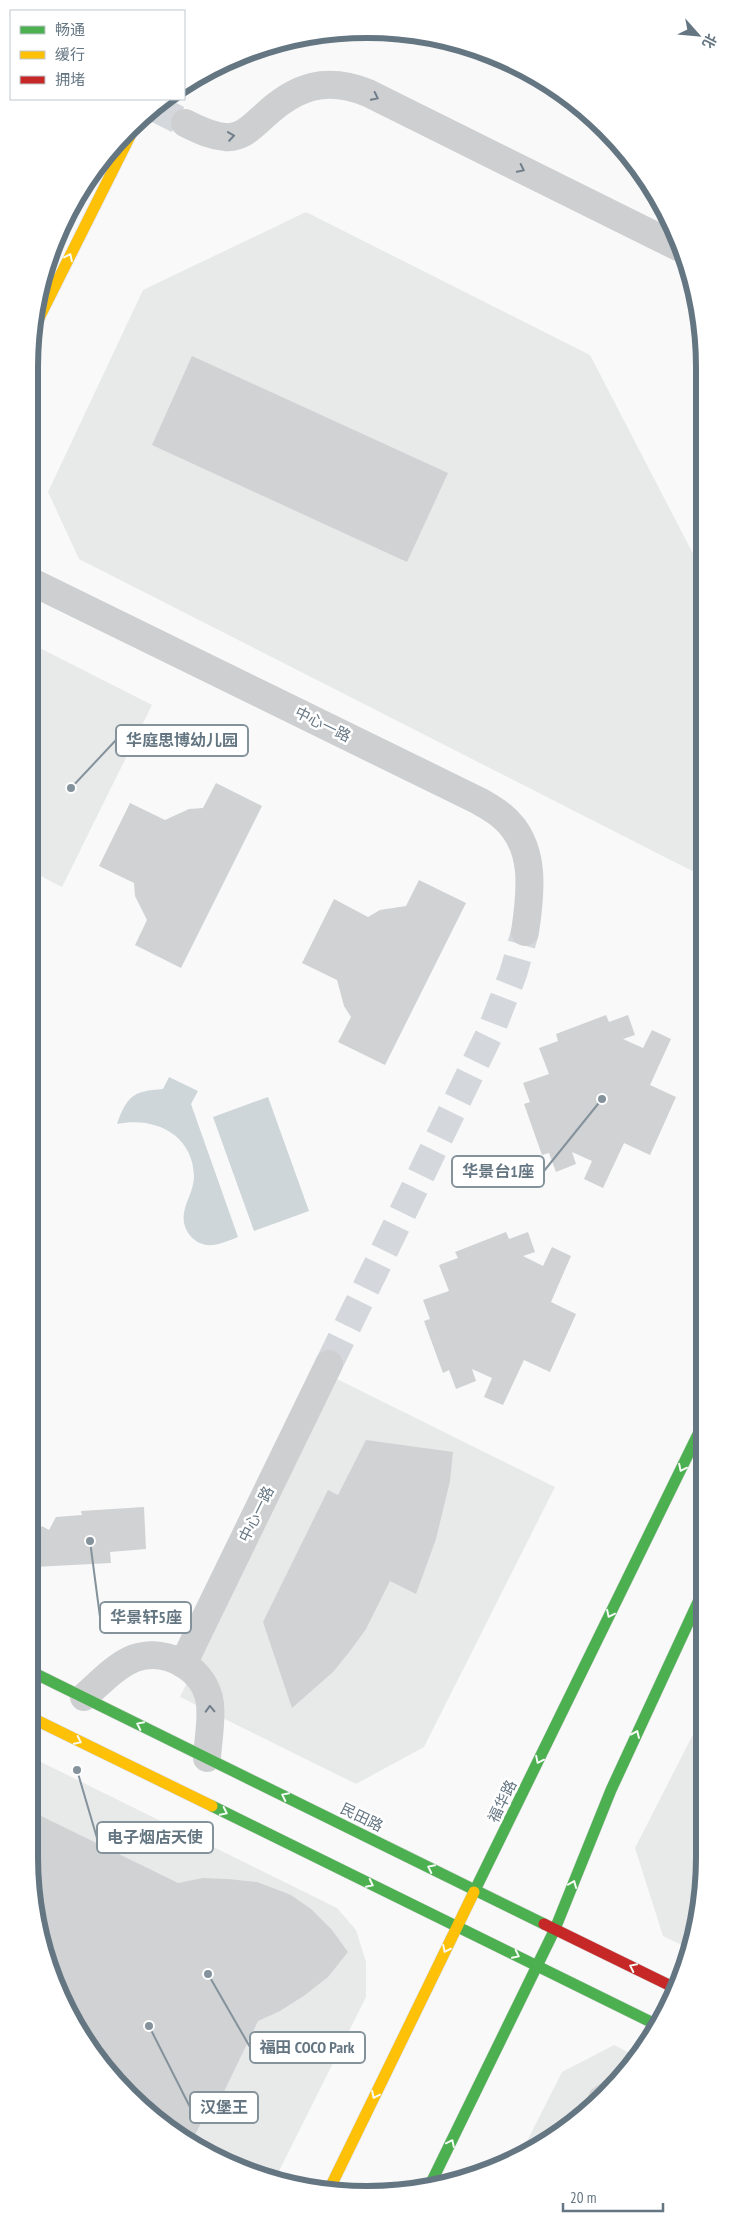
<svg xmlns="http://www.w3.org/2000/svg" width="733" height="2223" font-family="'PT Sans Narrow','Noto Sans SC',sans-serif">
<rect width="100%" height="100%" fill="#f9f9f9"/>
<g fill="#e8e9e9">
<polygon points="306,212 590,355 702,571 702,876 79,559 48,492 143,290"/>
<polygon points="30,643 152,705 62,887 31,871"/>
<polygon points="337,1379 555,1487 424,1747 356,1784 180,1697"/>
<polygon points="704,1713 704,1857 698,1923 690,1949 663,1936 635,1848"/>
<polygon points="35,1759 337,1908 356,1930 366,1962 366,1997 276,2177 217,2159 161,2125 113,2079 54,1985 35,1922"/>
<polygon points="614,2045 636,2056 572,2125 519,2157 562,2072"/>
</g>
<g fill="#ced6d9">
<path d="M 169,1077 L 198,1091 L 191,1104 L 238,1237 C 230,1240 222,1244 213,1245 C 195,1247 181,1230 184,1213 C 186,1200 194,1190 194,1176 C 193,1134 154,1116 117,1124 C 127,1096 133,1091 163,1089 Z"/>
<polygon points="268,1097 309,1211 254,1231 213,1117"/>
</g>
<g fill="#d0d2d3">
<polygon points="192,356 448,473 407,562 152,445"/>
<polygon points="216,783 262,806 181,968 135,945 147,920 135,896 134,883 99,866 130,803 165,820 189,809 203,808"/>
<polygon points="419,880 466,903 385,1065 338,1042 351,1017 344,1006 337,980 302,963 334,899 368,917 380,910 406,906"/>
<polygon points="606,1015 609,1022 628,1015 635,1035 623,1039 643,1048 652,1030 671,1039 650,1085 676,1097 650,1155 624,1143 603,1188 584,1179 592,1161 572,1152 576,1164 556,1172 549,1153 542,1155 524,1104 530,1102 523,1083 549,1074 539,1048 558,1041 556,1034"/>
<polygon points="506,1232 509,1239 528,1232 535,1252 523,1256 543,1266 552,1247 571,1256 551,1302 576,1314 550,1372 524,1360 503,1405 484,1397 492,1378 472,1369 476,1381 456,1389 449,1370 443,1373 424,1321 430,1319 423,1300 449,1291 439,1265 458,1258 455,1252"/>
<polygon points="366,1440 453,1452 450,1481 436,1539 416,1594 390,1581 366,1629 350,1651 333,1672 292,1708 263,1622 328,1490 338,1495"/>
<polygon points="144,1507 146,1549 110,1552 111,1563 34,1567 34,1530 38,1532 42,1526 49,1530 56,1517 82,1515 81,1511"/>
<polygon points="35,1813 178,1883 203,1878 228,1879 257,1882 291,1895 311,1909 332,1930 348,1952 328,1977 305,1995 280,2011 258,2021 218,2104 201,2123 191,2143 161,2125 113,2079 54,1985 35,1922"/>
<polygon points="616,2073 619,2074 576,2120 591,2090"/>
</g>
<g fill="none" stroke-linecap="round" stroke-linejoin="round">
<g stroke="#d4d8dc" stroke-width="28" stroke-dasharray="28 14" stroke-linecap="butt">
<polyline points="153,107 185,123"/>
<polyline points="329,1364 491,1031 513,974 525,932"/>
</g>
<defs>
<g id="fast">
<polyline points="703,1424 703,1425"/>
<polyline points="34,1673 544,1924"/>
<polyline points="212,1806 657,2025"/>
<polyline points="474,1892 703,1424"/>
<polyline points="429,2187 555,1929 611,1790 704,1589"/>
</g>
<g id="slow">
<polyline points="32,332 139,118"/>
<polyline points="34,1719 212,1806"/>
<polyline points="328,2192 474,1892"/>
</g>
<polyline id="jam" points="544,1924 677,1989"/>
</defs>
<use href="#fast" stroke="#d5d6d7" stroke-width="12"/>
<use href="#slow" stroke="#d5d6d7" stroke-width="12"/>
<use href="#jam" stroke="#d5d6d7" stroke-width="12"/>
<g stroke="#cecfd0" stroke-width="28">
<path d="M 185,123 C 198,129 210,136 225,137 C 241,139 253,126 264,116 C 296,86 326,76 368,93 L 678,247"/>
<path d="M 30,581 L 479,801 C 486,805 495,810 502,816 C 537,845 531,892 525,932"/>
<polyline points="183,1664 329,1364"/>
<path d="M 84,1697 C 99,1684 116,1665 135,1658 C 168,1647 206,1670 210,1704 C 212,1721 208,1740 207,1758"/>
</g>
<use href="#fast" stroke="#4caf50" stroke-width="11"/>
<use href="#slow" stroke="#ffc107" stroke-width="11"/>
<use href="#jam" stroke="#c62828" stroke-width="11"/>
</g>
<defs><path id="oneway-chevron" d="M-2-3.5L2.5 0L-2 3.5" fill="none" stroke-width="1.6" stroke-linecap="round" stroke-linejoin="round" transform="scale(1.25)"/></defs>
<g stroke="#707f8b">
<use href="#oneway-chevron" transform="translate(375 97) rotate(26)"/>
<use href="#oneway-chevron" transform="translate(231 136) rotate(-8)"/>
<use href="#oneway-chevron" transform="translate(521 169) rotate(26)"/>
<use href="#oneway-chevron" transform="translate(210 1709) rotate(-92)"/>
</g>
<g stroke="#f6fbf6">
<use href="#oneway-chevron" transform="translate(69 257) rotate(-64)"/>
<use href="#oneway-chevron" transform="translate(682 1468) rotate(116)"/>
<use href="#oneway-chevron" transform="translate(610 1614) rotate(116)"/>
<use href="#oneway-chevron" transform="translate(140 1725) rotate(-154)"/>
<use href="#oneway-chevron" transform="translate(636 1734) rotate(-66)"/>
<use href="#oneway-chevron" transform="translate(78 1741) rotate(26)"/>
<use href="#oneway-chevron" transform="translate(539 1760) rotate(116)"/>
<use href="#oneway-chevron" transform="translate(285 1796) rotate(-154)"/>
<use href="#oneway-chevron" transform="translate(224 1812) rotate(26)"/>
<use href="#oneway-chevron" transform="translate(431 1868) rotate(-154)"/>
<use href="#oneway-chevron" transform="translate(370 1884) rotate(26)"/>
<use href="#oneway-chevron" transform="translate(573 1884) rotate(-68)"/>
<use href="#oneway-chevron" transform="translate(446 1949) rotate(116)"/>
<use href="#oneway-chevron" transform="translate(516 1955) rotate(26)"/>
<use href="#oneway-chevron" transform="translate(633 1967) rotate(-154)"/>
<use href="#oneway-chevron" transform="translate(375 2095) rotate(116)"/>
<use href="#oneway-chevron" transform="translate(451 2143) rotate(-64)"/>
</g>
<g text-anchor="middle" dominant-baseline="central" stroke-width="5" stroke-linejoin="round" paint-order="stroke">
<g font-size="15" fill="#657683" stroke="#fff">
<text transform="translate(323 724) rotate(26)">中心一路</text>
<text transform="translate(256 1514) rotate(-64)">中心一路</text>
<text transform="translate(502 1801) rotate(-64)">福华路</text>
<text transform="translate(362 1817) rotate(26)">民田路</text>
</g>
</g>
<path d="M0 0H733V2223H0ZM367 38H367A329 329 0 0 1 696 367V1857A329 329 0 0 1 367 2186H367A329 329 0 0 1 38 1857V367A329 329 0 0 1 367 38Z" fill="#fff" fill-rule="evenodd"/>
<path fill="none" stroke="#657683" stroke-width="6" d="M367 38H367A329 329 0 0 1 696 367V1857A329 329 0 0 1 367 2186H367A329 329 0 0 1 38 1857V367A329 329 0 0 1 367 38Z"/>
<path fill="none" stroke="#84929c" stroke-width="2" d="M71 788L116 740M602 1099L544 1171M90 1541L100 1617M77 1770L97 1838M208 1974L250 2047M149 2026L190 2107"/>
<g fill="#84929c" stroke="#fff" stroke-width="2">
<circle cx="71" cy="788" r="5"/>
<circle cx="602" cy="1099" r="5"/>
<circle cx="90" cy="1541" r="5"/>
<circle cx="77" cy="1770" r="5"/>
<circle cx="208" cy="1974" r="5"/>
<circle cx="149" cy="2026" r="5"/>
</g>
<g fill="#fff" stroke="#84929c" stroke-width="2">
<rect x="116" y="725" width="132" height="31" rx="5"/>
<rect x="452" y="1156" width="92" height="31" rx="5"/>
<rect x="100" y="1602" width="91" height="31" rx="5"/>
<rect x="97" y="1822" width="116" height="31" rx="5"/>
<rect x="250" y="2032" width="115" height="31" rx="5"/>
<rect x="190" y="2092" width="68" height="31" rx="5"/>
</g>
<g font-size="16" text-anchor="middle" font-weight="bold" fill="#657683">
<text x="182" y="746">华庭思博幼儿园</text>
<text x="498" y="1177">华景台1座</text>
<text x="146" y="1623">华景轩5座</text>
<text x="155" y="1843">电子烟店天使</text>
<text x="307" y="2053">福田 COCO Park</text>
<text x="224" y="2113">汉堡王</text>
</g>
<rect x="10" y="10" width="175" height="90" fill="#ffffff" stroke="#c1c8cd"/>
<rect x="20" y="26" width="25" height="8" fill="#4caf50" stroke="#c1c8cd"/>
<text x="55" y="35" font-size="15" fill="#657683">畅通</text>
<rect x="20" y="51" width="25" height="8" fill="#ffc107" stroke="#c1c8cd"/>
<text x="55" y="60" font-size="15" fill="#657683">缓行</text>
<rect x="20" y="76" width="25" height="8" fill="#c62828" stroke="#c1c8cd"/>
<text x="55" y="85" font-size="15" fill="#657683">拥堵</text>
<g transform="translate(698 35) rotate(117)" stroke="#ffffff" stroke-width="4" paint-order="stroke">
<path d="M0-4L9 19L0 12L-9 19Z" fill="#657683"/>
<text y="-8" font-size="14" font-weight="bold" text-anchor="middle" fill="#657683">北</text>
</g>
<path d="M563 2203v8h100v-8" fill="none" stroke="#657683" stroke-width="2.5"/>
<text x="570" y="2203" font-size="15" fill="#657683" stroke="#ffffff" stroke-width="4" paint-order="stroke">20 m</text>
</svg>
